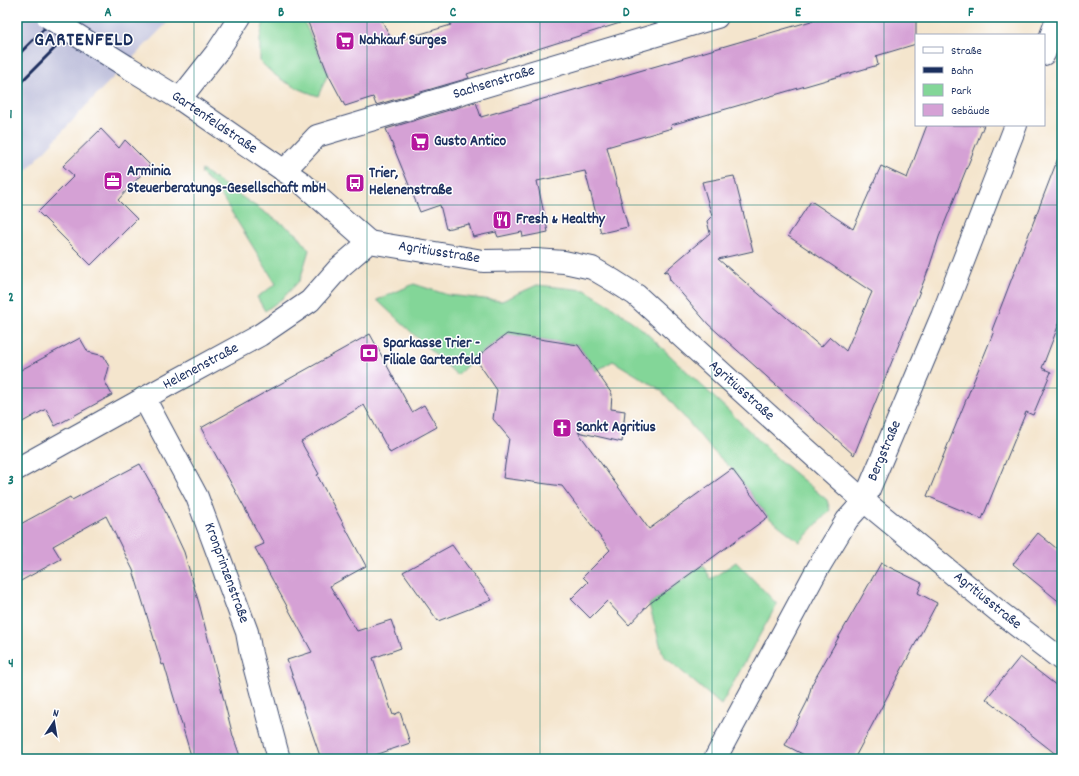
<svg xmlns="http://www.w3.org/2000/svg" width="1079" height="776" font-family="Dekko,sans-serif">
<rect width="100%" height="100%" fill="#fff"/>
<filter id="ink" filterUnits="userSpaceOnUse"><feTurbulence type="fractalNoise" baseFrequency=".025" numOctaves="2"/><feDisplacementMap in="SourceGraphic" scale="8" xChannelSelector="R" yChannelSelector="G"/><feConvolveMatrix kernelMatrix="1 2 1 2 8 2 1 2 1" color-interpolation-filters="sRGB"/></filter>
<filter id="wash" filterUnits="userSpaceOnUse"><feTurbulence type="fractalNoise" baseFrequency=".012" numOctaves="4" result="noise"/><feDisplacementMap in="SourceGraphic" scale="16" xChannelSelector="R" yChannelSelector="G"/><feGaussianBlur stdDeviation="0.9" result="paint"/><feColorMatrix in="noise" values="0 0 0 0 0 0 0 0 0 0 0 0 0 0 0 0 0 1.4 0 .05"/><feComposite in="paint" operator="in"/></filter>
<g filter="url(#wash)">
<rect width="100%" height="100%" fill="#f4e5cd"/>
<polygon fill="#c1c2dd" points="17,17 173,17 96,95 17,181"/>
<g fill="#83d698" stroke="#4f827b">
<path d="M 265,17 L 302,17 L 328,74 L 318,96 C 295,88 277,80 260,61 L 260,38 Z"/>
<polygon points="202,170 297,234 309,250 300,280 283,298 265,311 257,297 276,284 216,187 201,173"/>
<polygon points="414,284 448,295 502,301 537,285 585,290 610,305 642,329 734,416 779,460 827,500 830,510 800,542 768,517 732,469 713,451 661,390 613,361 596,371 578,345 507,334 475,358 457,375 377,300"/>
<polygon points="736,562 777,604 721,705 663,655 649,604 675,585 703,565 711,579"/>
</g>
<g id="blocks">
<g fill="#d5a1d5">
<polygon points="306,17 380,17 393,42 451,25 447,17 619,17 620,23 506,59 506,61 467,74 469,78 376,105 373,97 345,106 328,74"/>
<polygon points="825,17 916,17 916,44 876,56 878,65 671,125 672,128 607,147 628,227 601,233 585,171 537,181 548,232 523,237 522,232 498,237 496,232 473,237 469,224 446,229 440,205 420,212 386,129 476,102 481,117"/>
<polygon points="927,125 984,125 939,237 929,268 899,344 854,455 708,324 670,280 668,271 664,272 710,233 707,221 712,216 702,182 734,176 753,251 718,259 821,347 830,337 846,351 872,292 788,236 811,201 853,229 881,166 907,178"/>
<polygon points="101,129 119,148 125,140 150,165 118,200 137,219 91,265 38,212 74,176 63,166"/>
<polygon points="1060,153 1062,154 1062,316 1042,368 1051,372 1033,415 1026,412 982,519 927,496 994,331 992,330"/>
<polygon points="370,334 412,412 424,405 437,427 390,453 364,405 301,442 319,474 317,475 366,566 330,586 357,631 391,620 401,648 373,658 393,715 400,712 410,743 364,759 321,759 287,660 312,652 255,548 264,544 201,428"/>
<polygon points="507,334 578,345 612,394 611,409 625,411 622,442 578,432 649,529 732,469 768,517 649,604 629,625 607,601 590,618 571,599 588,582 583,577 610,550 562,486 503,478 509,438 493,419 497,390 475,358"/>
<polygon points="80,338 88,352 104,356 109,367 105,382 112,395 55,426 46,409 17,425 17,372"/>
<polygon points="140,464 158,496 184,552 200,607 233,736 241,759 192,759 164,664 162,665 133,570 106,516 53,546 61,559 17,583 17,526 70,497 72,500"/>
<polygon points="1038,533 1062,553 1062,604 1013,564"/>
<polygon points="452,545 492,600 438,621 403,572"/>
<polygon points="881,563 922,583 918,593 937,603 854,759 812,759 785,745 807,702 812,684"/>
<polygon points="1020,657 1062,690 1062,759 986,699"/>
</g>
</g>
</g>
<g filter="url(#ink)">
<use href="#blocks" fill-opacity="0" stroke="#3c4a6f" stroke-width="1"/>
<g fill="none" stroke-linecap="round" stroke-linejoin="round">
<defs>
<g id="street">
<polyline points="1044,54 1058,17"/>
<polyline points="126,66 180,99 302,183 369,242"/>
<polyline points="180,99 217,52 240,17"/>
<polyline points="284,171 317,136 717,17"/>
<polyline points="369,242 483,261 536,260 564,262 592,268 614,281 636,295 758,406 864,501 998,611 1062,660"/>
<polyline points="144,398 197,497 247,632 251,654 279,759"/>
<polyline points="17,469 170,384 260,335 310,301 339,268 369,242"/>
<polyline points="715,759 818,568 847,520 864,501 942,316 1016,125"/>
</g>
</defs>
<use href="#street" stroke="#3c4a6f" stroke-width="24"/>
<use href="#street" stroke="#fff" stroke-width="22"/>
<g stroke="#1b2f5e" stroke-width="3">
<polyline points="17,24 24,17"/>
<polyline points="17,56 56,17"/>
<polyline points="17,86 86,17"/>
</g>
<defs>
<polyline id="street-bridge" points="48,17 126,66"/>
</defs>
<use href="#street-bridge" stroke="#3c4a6f" stroke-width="24" stroke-linecap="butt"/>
<use href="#street-bridge" stroke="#fff" stroke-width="22"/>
</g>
</g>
<path fill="none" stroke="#0f766e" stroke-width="1" stroke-opacity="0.55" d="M 194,17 L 194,759M 367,17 L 367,759M 540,17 L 540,759M 712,17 L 712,759M 884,17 L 884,759M 17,205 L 1062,205M 17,388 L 1062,388M 17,571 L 1062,571"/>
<defs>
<symbol id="supermarket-square" viewBox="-11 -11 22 22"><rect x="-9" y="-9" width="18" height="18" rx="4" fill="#b5179e" stroke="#fff"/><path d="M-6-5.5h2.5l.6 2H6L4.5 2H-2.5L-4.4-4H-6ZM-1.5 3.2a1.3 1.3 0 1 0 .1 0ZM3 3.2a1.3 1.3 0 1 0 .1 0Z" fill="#fff"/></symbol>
<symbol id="office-square" viewBox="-11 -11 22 22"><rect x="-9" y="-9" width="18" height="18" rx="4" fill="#b5179e" stroke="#fff"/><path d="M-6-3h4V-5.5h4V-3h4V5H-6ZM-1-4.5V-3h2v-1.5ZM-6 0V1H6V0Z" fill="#fff"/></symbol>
<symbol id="bus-square" viewBox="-11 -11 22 22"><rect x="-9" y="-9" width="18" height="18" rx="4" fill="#b5179e" stroke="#fff"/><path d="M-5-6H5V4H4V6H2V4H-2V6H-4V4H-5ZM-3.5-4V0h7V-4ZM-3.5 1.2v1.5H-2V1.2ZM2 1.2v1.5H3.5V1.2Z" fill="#fff"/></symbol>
<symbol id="restaurant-square" viewBox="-11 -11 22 22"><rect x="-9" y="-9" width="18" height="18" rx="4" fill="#b5179e" stroke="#fff"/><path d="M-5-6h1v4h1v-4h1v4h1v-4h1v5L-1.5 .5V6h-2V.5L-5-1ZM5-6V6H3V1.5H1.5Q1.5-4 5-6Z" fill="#fff"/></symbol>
<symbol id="bank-square" viewBox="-11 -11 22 22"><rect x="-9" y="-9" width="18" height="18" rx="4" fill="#b5179e" stroke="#fff"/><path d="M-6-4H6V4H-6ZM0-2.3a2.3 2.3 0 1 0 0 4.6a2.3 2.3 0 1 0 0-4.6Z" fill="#fff"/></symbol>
<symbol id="church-square" viewBox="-11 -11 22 22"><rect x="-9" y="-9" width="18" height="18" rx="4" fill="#b5179e" stroke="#fff"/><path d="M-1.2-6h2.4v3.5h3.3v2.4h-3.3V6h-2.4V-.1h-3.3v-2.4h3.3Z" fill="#fff"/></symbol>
</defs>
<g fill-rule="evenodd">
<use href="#supermarket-square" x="334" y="30" width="22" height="22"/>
<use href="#supermarket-square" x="409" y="131" width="22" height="22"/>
<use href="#office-square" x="102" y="170" width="22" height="22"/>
<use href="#bus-square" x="344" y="172" width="22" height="22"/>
<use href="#restaurant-square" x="491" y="209" width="22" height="22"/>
<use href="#bank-square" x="358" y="342" width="22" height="22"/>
<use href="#church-square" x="551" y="417" width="22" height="22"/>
</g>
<g text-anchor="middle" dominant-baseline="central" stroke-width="3" stroke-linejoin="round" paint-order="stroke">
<g font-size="15" font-weight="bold" fill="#1b2f5e" stroke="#fff" text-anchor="start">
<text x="359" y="41">Nahkauf Surges</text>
<text x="434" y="142">Gusto Antico</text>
<text x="127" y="172">Arminia<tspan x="127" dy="17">Steuerberatungs-Gesellschaft mbH</tspan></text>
<text x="369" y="174">Trier,<tspan x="369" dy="17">Helenenstraße</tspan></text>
<text x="516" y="220">Fresh &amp; Healthy</text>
<text x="383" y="344">Sparkasse Trier -<tspan x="383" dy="17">Filiale Gartenfeld</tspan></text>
<text x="576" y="428">Sankt Agritius</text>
</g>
<g font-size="15" fill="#1b2f5e" stroke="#fff">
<text transform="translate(494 83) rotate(-17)">Sachsenstraße</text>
<text transform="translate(214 123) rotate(34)">Gartenfeldstraße</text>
<text transform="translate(439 253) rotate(9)">Agritiusstraße</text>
<text transform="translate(201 367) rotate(-28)">Helenenstraße</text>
<text transform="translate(741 391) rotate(42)">Agritiusstraße</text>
<text transform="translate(885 451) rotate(-67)">Bergstraße</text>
<text transform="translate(226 573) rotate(70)">Kronprinzenstraße</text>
<text transform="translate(987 601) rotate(39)">Agritiusstraße</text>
</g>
<g font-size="19" font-weight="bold" letter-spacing="1" fill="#1b2f5e" stroke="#fff">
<text x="84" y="41">GARTENFELD</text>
</g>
</g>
<rect width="1079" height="776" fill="none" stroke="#fff" stroke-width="44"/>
<rect x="915" y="34" width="130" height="92" fill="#ffffff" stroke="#a4acbf"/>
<rect x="923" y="47" width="20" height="6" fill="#ffffff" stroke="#a4acbf"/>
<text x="951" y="54" font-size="12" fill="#1b2f5e">Straße</text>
<rect x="923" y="67" width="20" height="6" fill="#1b2f5e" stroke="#a4acbf"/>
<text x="951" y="74" font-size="12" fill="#1b2f5e">Bahn</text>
<rect x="923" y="84" width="20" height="12" fill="#83d698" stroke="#a4acbf"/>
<text x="951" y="94" font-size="12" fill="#1b2f5e">Park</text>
<rect x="923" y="104" width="20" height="12" fill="#d5a1d5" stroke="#a4acbf"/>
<text x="951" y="114" font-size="12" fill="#1b2f5e">Gebäude</text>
<g transform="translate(54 722) rotate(12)" stroke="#ffffff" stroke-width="3" paint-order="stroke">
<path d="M0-3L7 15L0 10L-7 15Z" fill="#1b2f5e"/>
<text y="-6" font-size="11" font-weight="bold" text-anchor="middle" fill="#1b2f5e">N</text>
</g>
<rect x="22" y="22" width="1035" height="732" fill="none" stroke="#0f766e" stroke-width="1.5"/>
<g font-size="13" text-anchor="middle" font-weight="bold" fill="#0f766e">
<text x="108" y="16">A</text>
<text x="281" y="16">B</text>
<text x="453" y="16">C</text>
<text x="626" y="16">D</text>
<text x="798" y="16">E</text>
<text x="971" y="16">F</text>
<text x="11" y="118">1</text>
<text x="11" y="301">2</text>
<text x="11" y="484">3</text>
<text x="11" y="667">4</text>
</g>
</svg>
